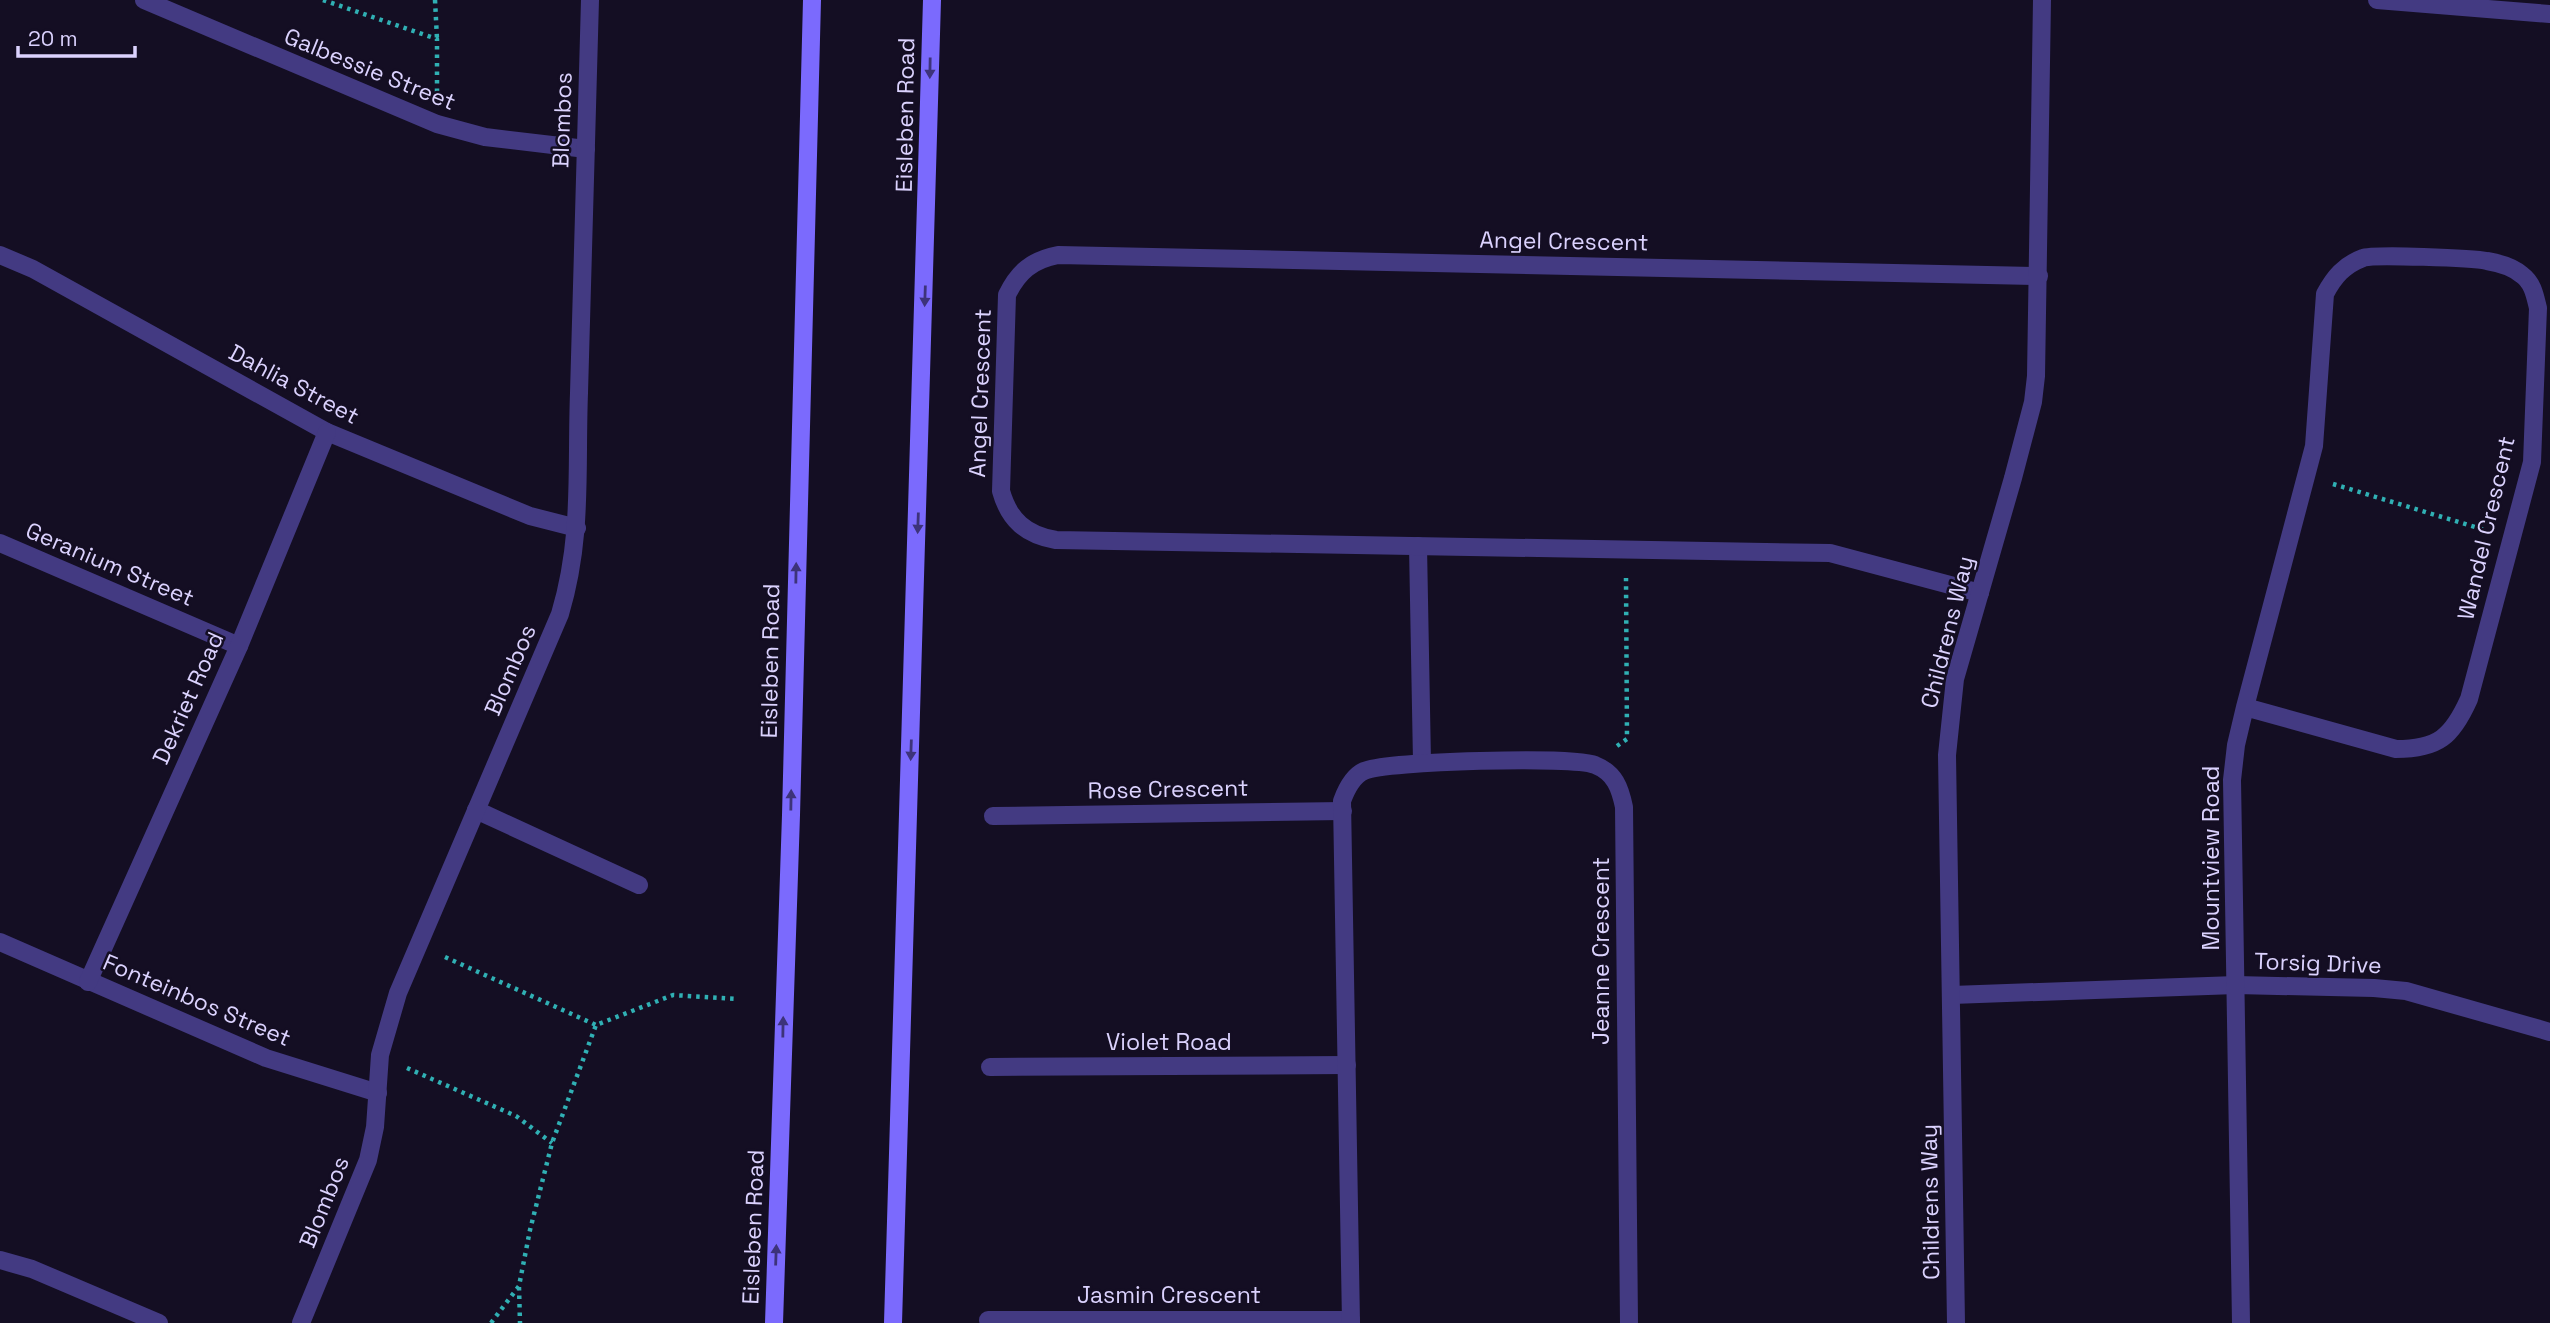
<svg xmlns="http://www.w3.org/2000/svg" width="2550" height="1323" font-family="'Space Grotesk',sans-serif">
<rect width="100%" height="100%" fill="#140e23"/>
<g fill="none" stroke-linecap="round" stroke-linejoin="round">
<g stroke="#30b0b4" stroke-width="4.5" stroke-dasharray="3.5 5" stroke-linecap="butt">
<polyline points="323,0 437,39 437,92"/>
<polyline points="435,0 437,39"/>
<polyline points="2333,484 2485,530"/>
<polyline points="1617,746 1627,739 1626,578"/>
<polyline points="445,957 596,1025"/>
<polyline points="407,1068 516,1116 552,1143"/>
<polyline points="519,1287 520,1323"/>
<polyline points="491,1323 519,1286 530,1230 552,1143 596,1025 673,995 737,999"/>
</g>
<g stroke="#433a82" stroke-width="18">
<polyline points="144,0 437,124 485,137 586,149"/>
<polyline points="2377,0 2550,14"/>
<polyline points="0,255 33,269 327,432 530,516 577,528"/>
<polyline points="0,543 239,646"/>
<polyline points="1418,546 1422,762"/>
<path d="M 1980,593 L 1830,553 L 1056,540 C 1026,535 1009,520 1001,491 L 1007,295 C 1018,272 1032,260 1058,255 L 2039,276"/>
<polyline points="476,810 639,885"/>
<polyline points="993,816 1343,811"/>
<polyline points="0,942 266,1058 378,1093"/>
<polyline points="88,982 239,646 327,432"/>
<polyline points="1952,995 2236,985 2374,988 2406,991 2550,1032"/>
<polyline points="990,1067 1347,1065"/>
<polyline points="0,1260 32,1269 159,1323"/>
<polyline points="988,1320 1351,1320"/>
<path d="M 301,1323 L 368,1160 L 375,1127 L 380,1055 L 398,993 L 560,614 C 583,537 576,471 579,393 C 583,262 586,131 590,0"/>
<path d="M 1351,1323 L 1342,801 C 1346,790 1353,776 1364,771 C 1385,761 1575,756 1595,765 C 1615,773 1620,788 1624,807 L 1629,1323"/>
<polyline points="1956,1323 1947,755 1955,679 2013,478 2033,402 2036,376 2042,0"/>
<path d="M 2241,1323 L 2232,780 L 2236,745 L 2245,707 L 2314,446 L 2325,294 C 2334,277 2344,265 2363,258 C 2373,254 2473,258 2487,261 C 2499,263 2512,266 2522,275 C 2533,283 2535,296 2538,308 L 2532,462 L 2469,699 C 2452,737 2438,749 2396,749 L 2245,707"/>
</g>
<g stroke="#7b6afd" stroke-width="18">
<polyline points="774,1323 791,815 812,0"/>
<polyline points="893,1323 932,0"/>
</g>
</g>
<defs><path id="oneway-solid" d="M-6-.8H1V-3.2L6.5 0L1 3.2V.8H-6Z" transform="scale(1.75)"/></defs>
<g fill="#3d337a">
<use href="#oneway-solid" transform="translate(930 68) rotate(91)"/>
<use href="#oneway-solid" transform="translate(925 296) rotate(92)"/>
<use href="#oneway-solid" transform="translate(918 523) rotate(92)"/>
<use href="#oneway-solid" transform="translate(796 573) rotate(-89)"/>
<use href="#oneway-solid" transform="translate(911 750) rotate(92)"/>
<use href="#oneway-solid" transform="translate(791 800) rotate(-89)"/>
<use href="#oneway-solid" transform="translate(783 1027) rotate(-89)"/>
<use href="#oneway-solid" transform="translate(776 1255) rotate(-88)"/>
</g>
<g text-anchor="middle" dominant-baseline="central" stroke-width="5" stroke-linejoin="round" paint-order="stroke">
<g font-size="23" fill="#dbd2fe" stroke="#140e23">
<text transform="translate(370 69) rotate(22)">Galbessie Street</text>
<text transform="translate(905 115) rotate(-89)">Eisleben Road</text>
<text transform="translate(562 120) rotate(-88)">Blombos</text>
<text transform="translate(1564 241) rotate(1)">Angel Crescent</text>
<text transform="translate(294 384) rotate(28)">Dahlia Street</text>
<text transform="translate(980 393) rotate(-88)">Angel Crescent</text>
<text transform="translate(2486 528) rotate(-77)">Wandel Crescent</text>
<text transform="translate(110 564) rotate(23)">Geranium Street</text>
<text transform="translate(1947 632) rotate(-76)">Childrens Way</text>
<text transform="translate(770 661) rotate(-89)">Eisleben Road</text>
<text transform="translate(510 670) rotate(-67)">Blombos</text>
<text transform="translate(188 698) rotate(-66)">Dekriet Road</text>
<text transform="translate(1168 789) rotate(-1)">Rose Crescent</text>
<text transform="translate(2211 858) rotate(-90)">Mountview Road</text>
<text transform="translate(1601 951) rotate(-90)">Jeanne Crescent</text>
<text transform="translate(2318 963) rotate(2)">Torsig Drive</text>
<text transform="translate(197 1000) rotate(23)">Fonteinbos Street</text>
<text x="1169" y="1042">Violet Road</text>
<text transform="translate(324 1202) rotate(-68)">Blombos</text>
<text transform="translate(1930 1202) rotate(-91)">Childrens Way</text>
<text transform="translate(753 1227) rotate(-88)">Eisleben Road</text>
<text x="1169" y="1295">Jasmin Crescent</text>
</g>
</g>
<path d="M18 46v10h117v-10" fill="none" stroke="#dbd2fe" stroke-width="3.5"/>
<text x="28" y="46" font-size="21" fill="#dbd2fe" stroke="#140e23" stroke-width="5" paint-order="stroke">20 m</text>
</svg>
